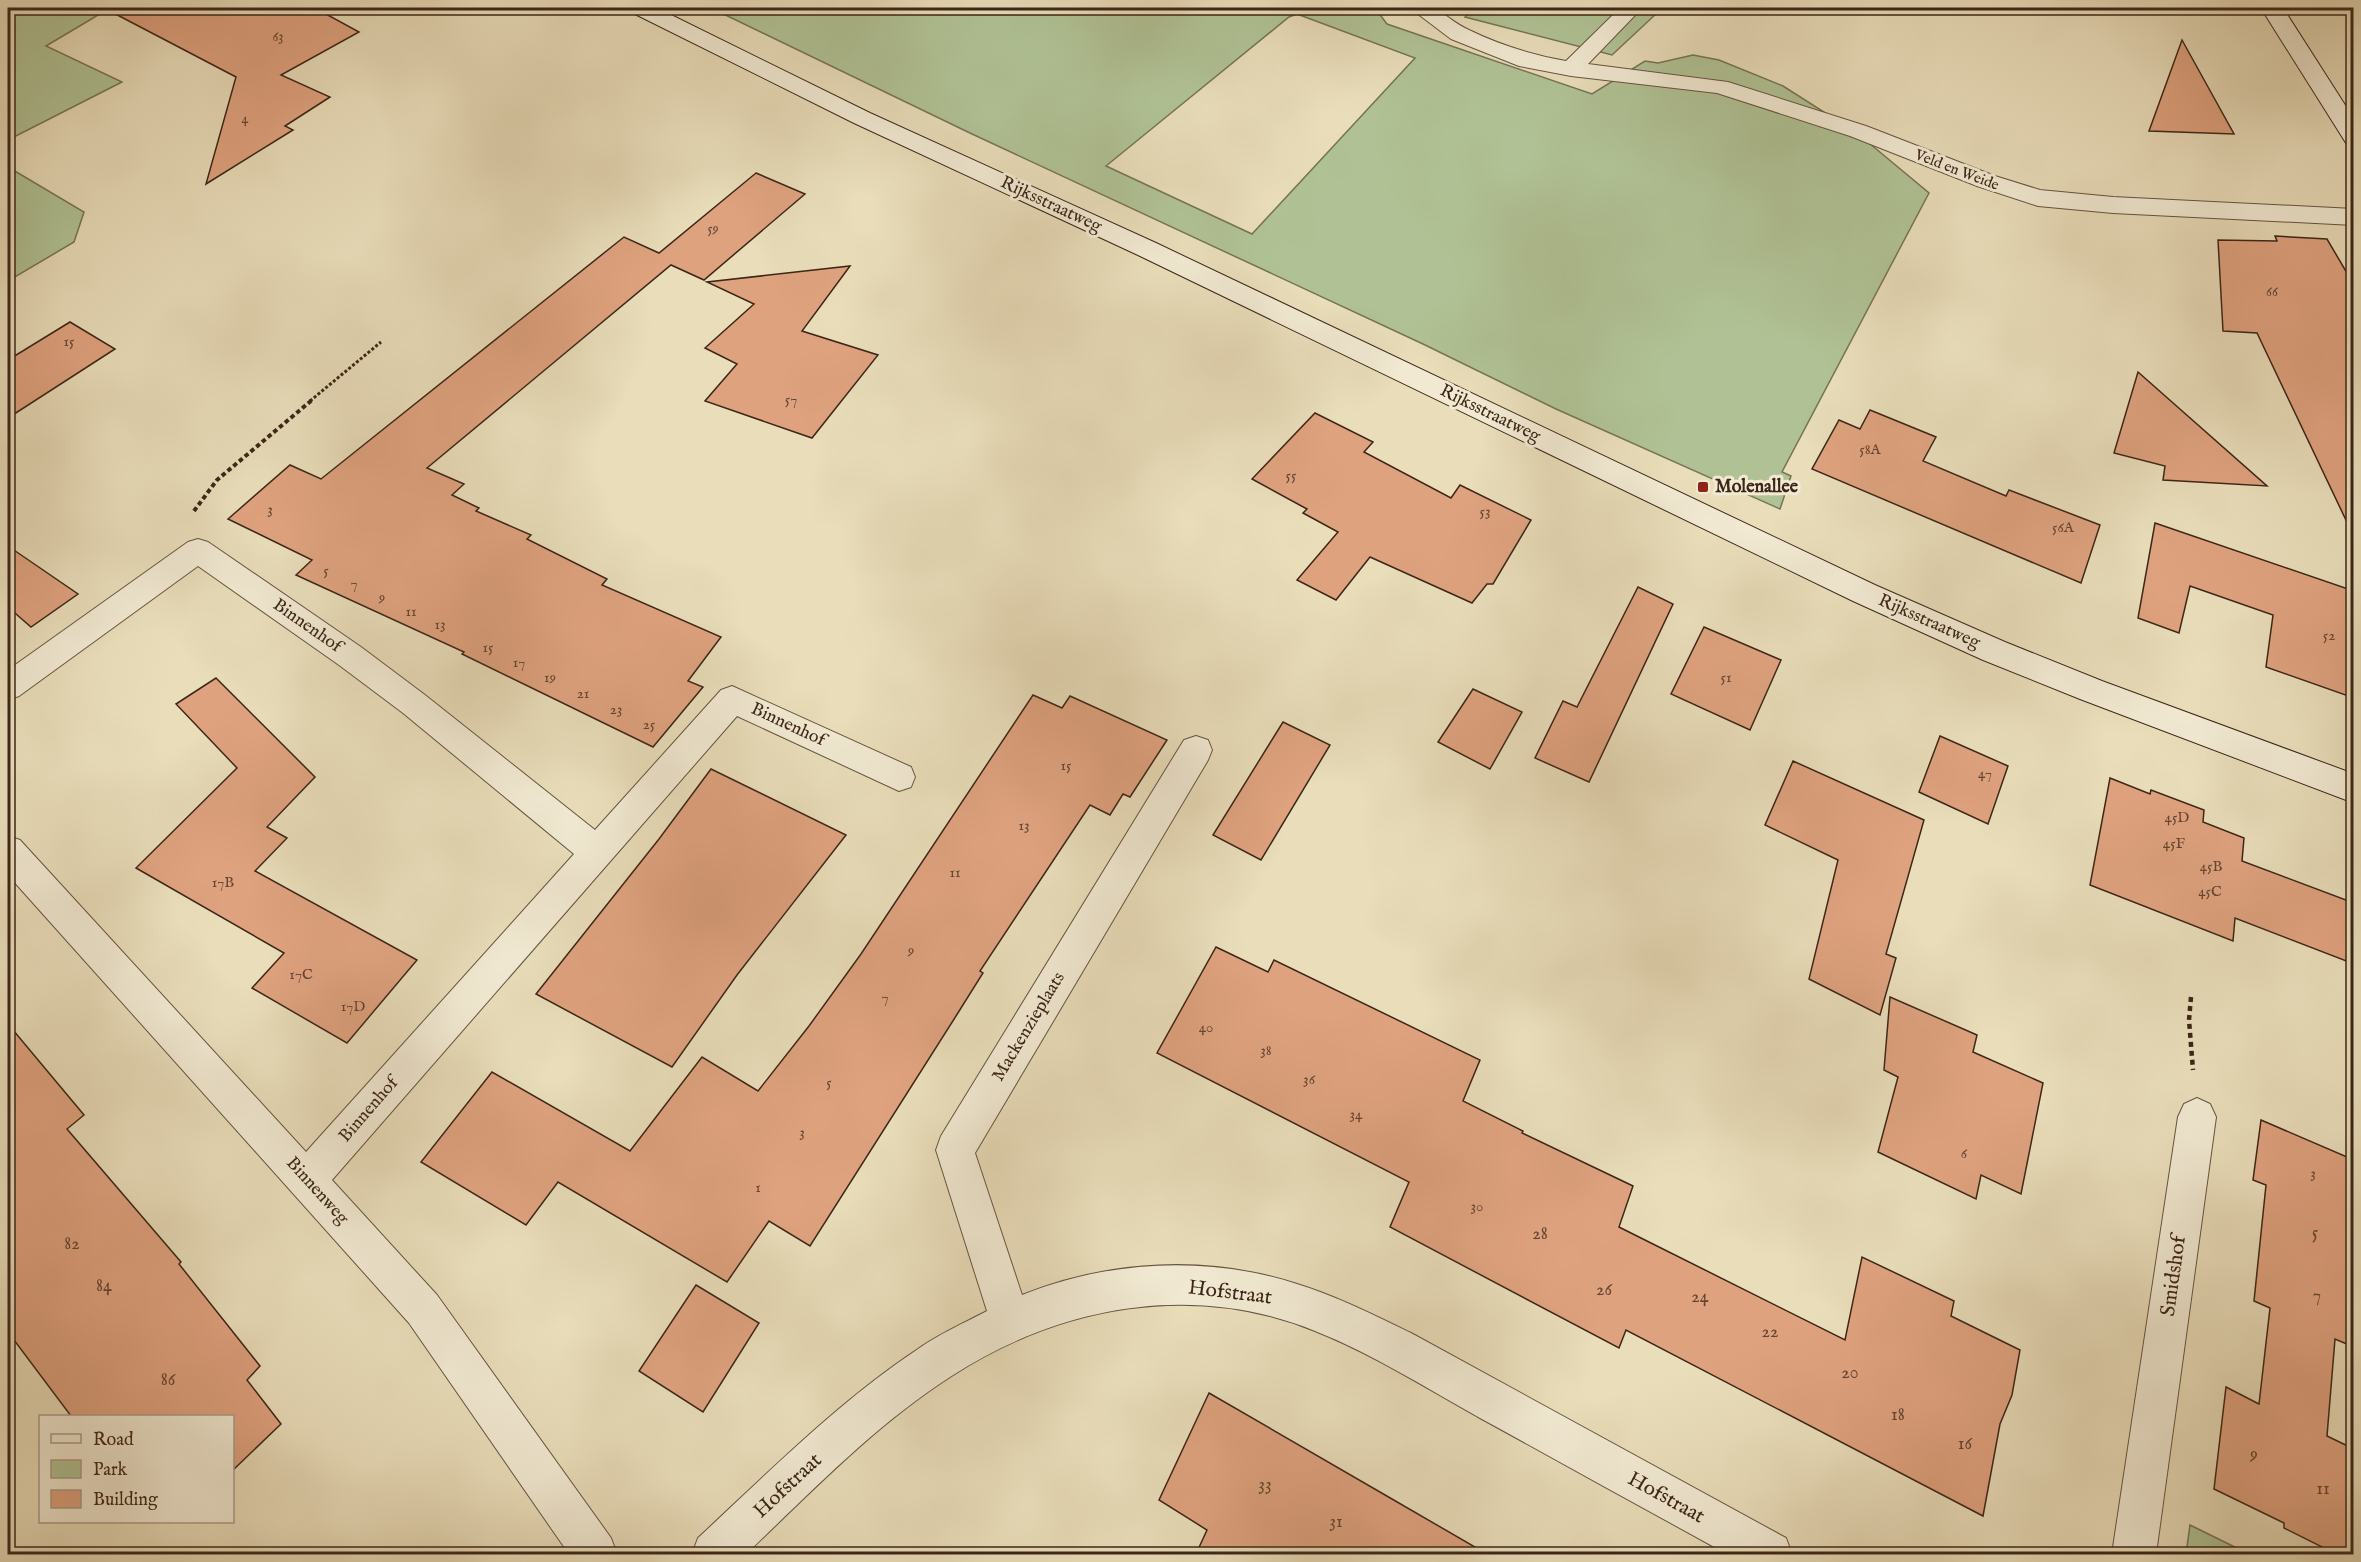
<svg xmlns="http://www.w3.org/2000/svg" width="2361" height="1562" font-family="'IM FELL English',serif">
<rect width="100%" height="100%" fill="#e9ddba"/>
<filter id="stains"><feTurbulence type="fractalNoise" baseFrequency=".00333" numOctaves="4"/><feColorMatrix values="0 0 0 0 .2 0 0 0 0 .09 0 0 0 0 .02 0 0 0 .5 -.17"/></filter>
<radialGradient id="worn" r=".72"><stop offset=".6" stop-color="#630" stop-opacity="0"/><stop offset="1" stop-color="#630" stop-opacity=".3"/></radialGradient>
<g fill="#b0c295" stroke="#767456" stroke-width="1.5" fill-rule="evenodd">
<polygon points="8,8 110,8 46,46 122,82 8,140"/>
<path d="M 711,8 L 1375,8 L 1387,24 L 1592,94 L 1645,61 L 1658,63 L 1693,55 L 1719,60 L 1783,86 L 1857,133 L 1929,193 L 1782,472 L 1791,476 L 1780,509 L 1556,409 L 1423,344 L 972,134 ZM 1297,14 L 1415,58 L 1252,234 L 1106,166 L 1289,17 Z"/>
<polygon points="1473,8 1657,8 1657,13 1612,55 1465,17"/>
<polygon points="8,167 84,212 74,242 8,281"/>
<polygon points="2190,1525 2249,1554 2186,1554"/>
</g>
<g fill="#dfa27f" stroke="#3c2618" stroke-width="1.5">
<polygon points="104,8 315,8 359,32 281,75 330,97 285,126 293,130 206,184 236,77"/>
<polygon points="2182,40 2234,134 2149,131"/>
<polygon points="756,173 805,194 704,280 671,265 427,468 464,484 452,495 479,508 476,511 531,535 527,539 607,579 602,585 721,637 688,681 703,687 653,747 462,654 464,652 296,575 312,560 228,519 290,465 321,479 624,237 659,253"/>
<polygon points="2275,236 2327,239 2354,285 2354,537 2257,333 2223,331 2218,240 2277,241"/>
<polygon points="850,266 802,331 878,355 812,438 705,401 737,364 705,348 754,304 707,282"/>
<polygon points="70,322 115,349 8,418 8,360"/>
<polygon points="2138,372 2267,486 2163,480 2165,466 2114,453"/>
<polygon points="1870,410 1936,437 1923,461 2006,496 2009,490 2100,525 2081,583 1812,469 1839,420 1860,429"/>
<polygon points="1315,413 1373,442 1364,452 1451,498 1460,485 1531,520 1493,584 1487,584 1472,603 1370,557 1336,600 1297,580 1338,532 1303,513 1307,509 1252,479"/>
<polygon points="2155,523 2354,591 2354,698 2266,667 2273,615 2190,586 2179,633 2138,618"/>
<polygon points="8,546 78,594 31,627 8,607"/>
<polygon points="1638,587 1673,604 1589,782 1535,758 1563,701 1577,707"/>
<polygon points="1704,627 1781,660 1750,730 1671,694"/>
<polygon points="216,678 315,777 267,827 287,838 255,871 417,960 347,1043 252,988 284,953 136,868 237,768 176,704"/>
<polygon points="1473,689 1522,712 1490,769 1438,742"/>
<polygon points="1033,695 1062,708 1070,696 1167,740 1130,797 1123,794 1110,815 1090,805 980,971 983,973 956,1016 810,1246 769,1221 727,1282 558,1182 526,1225 421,1162 492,1072 630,1151 702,1057 758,1091 809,1026 861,954"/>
<polygon points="1283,722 1330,745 1261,860 1213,835"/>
<polygon points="1940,736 2008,766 1988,824 1919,792"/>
<polygon points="1793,761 1924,820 1886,954 1896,958 1880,1015 1809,979 1838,860 1765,825"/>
<polygon points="711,769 846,835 737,975 672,1067 536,994 659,839"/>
<polygon points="2110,778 2150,794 2151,790 2204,810 2203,822 2244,838 2242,861 2354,903 2354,964 2235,918 2233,941 2090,885"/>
<polygon points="1216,947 1268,972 1274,960 1480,1060 1463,1101 1523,1131 1522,1133 1633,1186 1619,1227 1845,1340 1862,1257 1954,1301 1951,1316 2020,1350 2012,1395 2000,1424 1983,1516 1626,1330 1619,1348 1390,1227 1409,1182 1157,1053"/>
<polygon points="1890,997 1977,1035 1973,1052 2043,1083 2021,1194 1981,1175 1976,1199 1878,1152 1898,1077 1884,1070"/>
<polygon points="8,1024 84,1115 67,1129 181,1262 179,1264 260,1366 247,1380 281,1424 232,1471 232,1416 71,1416 8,1332"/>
<polygon points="2261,1120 2354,1160 2354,1347 2335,1339 2327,1436 2354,1449 2354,1554 2336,1554 2284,1528 2284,1523 2214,1489 2226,1387 2259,1404 2270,1308 2254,1301 2266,1185 2253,1180"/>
<polygon points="696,1285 759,1323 703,1412 639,1371"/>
<polygon points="1209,1393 1392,1499 1487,1554 1196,1554 1207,1530 1159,1500"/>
</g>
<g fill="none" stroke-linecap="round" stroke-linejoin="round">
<defs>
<g id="street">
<path d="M 1410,8 C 1442,4 1443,18 1469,30 C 1500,45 1532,55 1566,61 L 1620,8 L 1642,8 L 1588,64 L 1728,82 L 1866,126 L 1995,176 L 2040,190 L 2113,197 L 2354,209 L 2354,225 L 2113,213 L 2038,206 L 1977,186 L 1850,136 L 1717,93 L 1571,76 L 1519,66 L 1451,39 Z"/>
<polygon points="198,539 208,542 361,647 425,695 595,830 721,690 732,686 911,767 915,777 911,787 899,791 737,716 332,1180 437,1295 611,1538 617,1554 569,1554 409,1323 8,875 8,836 20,840 306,1152 574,854 403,713 339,665 198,566 19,696 8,700 8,670 188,542"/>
<path d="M 1196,736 L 1208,740 L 1212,750 L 1208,760 L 975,1153 L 1022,1295 C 1109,1260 1208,1255 1297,1284 C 1336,1296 1374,1315 1411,1333 L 1786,1538 L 1792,1554 L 1727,1554 C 1645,1509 1562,1463 1480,1418 C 1426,1388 1373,1354 1315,1331 C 1192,1281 1059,1306 950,1377 C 874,1426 810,1493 746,1554 L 692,1554 L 698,1538 C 768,1473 838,1402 918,1349 C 939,1334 964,1323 987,1311 L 936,1150 L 941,1136 L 1184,740 Z"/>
<polygon points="2197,1098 2210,1104 2216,1117 2156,1554 2112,1554 2178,1117 2184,1104"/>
</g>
<g id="secondary">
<polygon points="630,8 657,8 870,113 1156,243 1875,585 2005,642 2102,681 2354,774 2354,803 2080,699 1983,660 1853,601 1138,255 854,123 633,13"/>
<polygon points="2261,8 2283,8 2354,119 2354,145 2346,143"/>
</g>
</defs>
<use href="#street" stroke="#675440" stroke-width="2"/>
<use href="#secondary" stroke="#3c2618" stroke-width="2"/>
<polyline stroke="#3c2618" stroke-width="3" stroke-dasharray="3 2" stroke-linecap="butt" points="310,401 381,342"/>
<polyline stroke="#3c2618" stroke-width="4" stroke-dasharray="4.5 3" stroke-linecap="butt" points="194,511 217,480 312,400"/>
<polyline stroke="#3c2618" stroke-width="4.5" stroke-dasharray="5 4" stroke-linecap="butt" points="2191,997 2189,1020 2193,1070"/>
<use href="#street" fill="#f1e9d2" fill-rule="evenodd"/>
<use href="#secondary" fill="#f1e9d2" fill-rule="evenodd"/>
</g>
<rect fill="#8f2418" stroke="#f1e9d2" stroke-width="2" x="1697" y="481" width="12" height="12" rx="3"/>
<g text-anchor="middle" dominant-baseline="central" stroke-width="6" stroke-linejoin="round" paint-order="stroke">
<g font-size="14" fill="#654532">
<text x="278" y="37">63</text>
<text x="245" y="119">4</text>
<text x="713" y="229">59</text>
<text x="2272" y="292">66</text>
</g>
<g font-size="15" fill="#3c2618" stroke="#f1e9d2">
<text transform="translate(1957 170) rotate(21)">Veld en Weide</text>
</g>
<g font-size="15" fill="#654532">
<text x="69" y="341">15</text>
<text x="791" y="399">57</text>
<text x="1870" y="449">58A</text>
<text x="1291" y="475">55</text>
<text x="270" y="509">3</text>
<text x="1485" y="511">53</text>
<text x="2063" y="527">56A</text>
<text x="326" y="570">5</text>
<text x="354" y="583">7</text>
<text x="382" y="597">9</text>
<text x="411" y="611">11</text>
<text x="440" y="624">13</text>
<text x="2329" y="635">52</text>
<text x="488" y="647">15</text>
<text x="519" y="662">17</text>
<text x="550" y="677">19</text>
<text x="1726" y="677">51</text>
<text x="583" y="693">21</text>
<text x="616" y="709">23</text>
<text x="649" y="724">25</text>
<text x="1066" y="765">15</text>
<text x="1985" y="773">47</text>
<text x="2177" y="817">45D</text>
<text x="1024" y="825">13</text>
<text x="2174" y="843">45F</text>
<text x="2211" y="866">45B</text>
<text x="955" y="872">11</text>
<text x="223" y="882">17B</text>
<text x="2210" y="891">45C</text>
<text x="911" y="950">9</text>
<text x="301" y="974">17C</text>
<text x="885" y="997">7</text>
<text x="353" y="1006">17D</text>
<text x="1206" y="1027">40</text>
<text x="1266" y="1050">38</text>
<text x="1309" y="1079">36</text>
<text x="829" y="1082">5</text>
<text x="1356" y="1114">34</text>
<text x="802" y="1132">3</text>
<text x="1964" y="1153">6</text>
<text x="2313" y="1173">3</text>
<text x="758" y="1187">1</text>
<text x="1477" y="1206">30</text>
</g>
<g font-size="18" fill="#3c2618" stroke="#f1e9d2">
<text transform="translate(1051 205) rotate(25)">Rijksstraatweg</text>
<text transform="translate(1490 414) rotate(26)">Rijksstraatweg</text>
<text transform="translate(1929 622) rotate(24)">Rijksstraatweg</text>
<text transform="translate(307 626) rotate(35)">Binnenhof</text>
<text transform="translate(788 725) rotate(25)">Binnenhof</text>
<text transform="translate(1029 1027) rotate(-59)">Mackenzieplaats</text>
<text transform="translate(369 1110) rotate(-49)">Binnenhof</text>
<text transform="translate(317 1191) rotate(48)">Binnenweg</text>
</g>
<g font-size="18" font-weight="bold" fill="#3c2618" stroke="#f1e9d2" text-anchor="start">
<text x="1715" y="487">Molenallee</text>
</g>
<g font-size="18" fill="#654532">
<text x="2315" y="1233">5</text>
<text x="1540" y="1234">28</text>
<text x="72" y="1244">82</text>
<text x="104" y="1286">84</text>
<text x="1604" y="1290">26</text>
<text x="2317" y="1296">7</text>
<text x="1700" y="1297">24</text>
<text x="1770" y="1332">22</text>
<text x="1850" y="1373">20</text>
<text x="168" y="1380">86</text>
<text x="1898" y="1415">18</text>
<text x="1965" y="1444">16</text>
<text x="2254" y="1454">9</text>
<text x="1265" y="1485">33</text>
<text x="2323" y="1489">11</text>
<text x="1336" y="1522">31</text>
</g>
<g font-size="21" fill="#3c2618" stroke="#f1e9d2">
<text transform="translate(2174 1276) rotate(-82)">Smidshof</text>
<text transform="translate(1230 1293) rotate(7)">Hofstraat</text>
<text transform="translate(788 1486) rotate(-43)">Hofstraat</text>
<text transform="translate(1666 1498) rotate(29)">Hofstraat</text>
</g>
</g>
<rect width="2361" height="1562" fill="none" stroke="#e9ddba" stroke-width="30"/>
<rect x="9" y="9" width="2343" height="1544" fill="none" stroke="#3c2618" stroke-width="3"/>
<rect x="15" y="15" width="2331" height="1532" fill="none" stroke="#3c2618" stroke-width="1.5"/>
<rect x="39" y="1415" width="195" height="108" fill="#f1e9d2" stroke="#a99b88" stroke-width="1.5"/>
<rect x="51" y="1434" width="30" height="9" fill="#f1e9d2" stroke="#a99b88" stroke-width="1.5"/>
<text x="93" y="1445" font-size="18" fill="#3c2618">Road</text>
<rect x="51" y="1460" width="30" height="18" fill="#b0c295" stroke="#a99b88" stroke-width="1.5"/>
<text x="93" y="1475" font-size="18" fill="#3c2618">Park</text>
<rect x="51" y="1490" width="30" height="18" fill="#dfa27f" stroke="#a99b88" stroke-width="1.5"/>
<text x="93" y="1505" font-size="18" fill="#3c2618">Building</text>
<rect width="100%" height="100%" filter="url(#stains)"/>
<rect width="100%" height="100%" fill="url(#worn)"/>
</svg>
